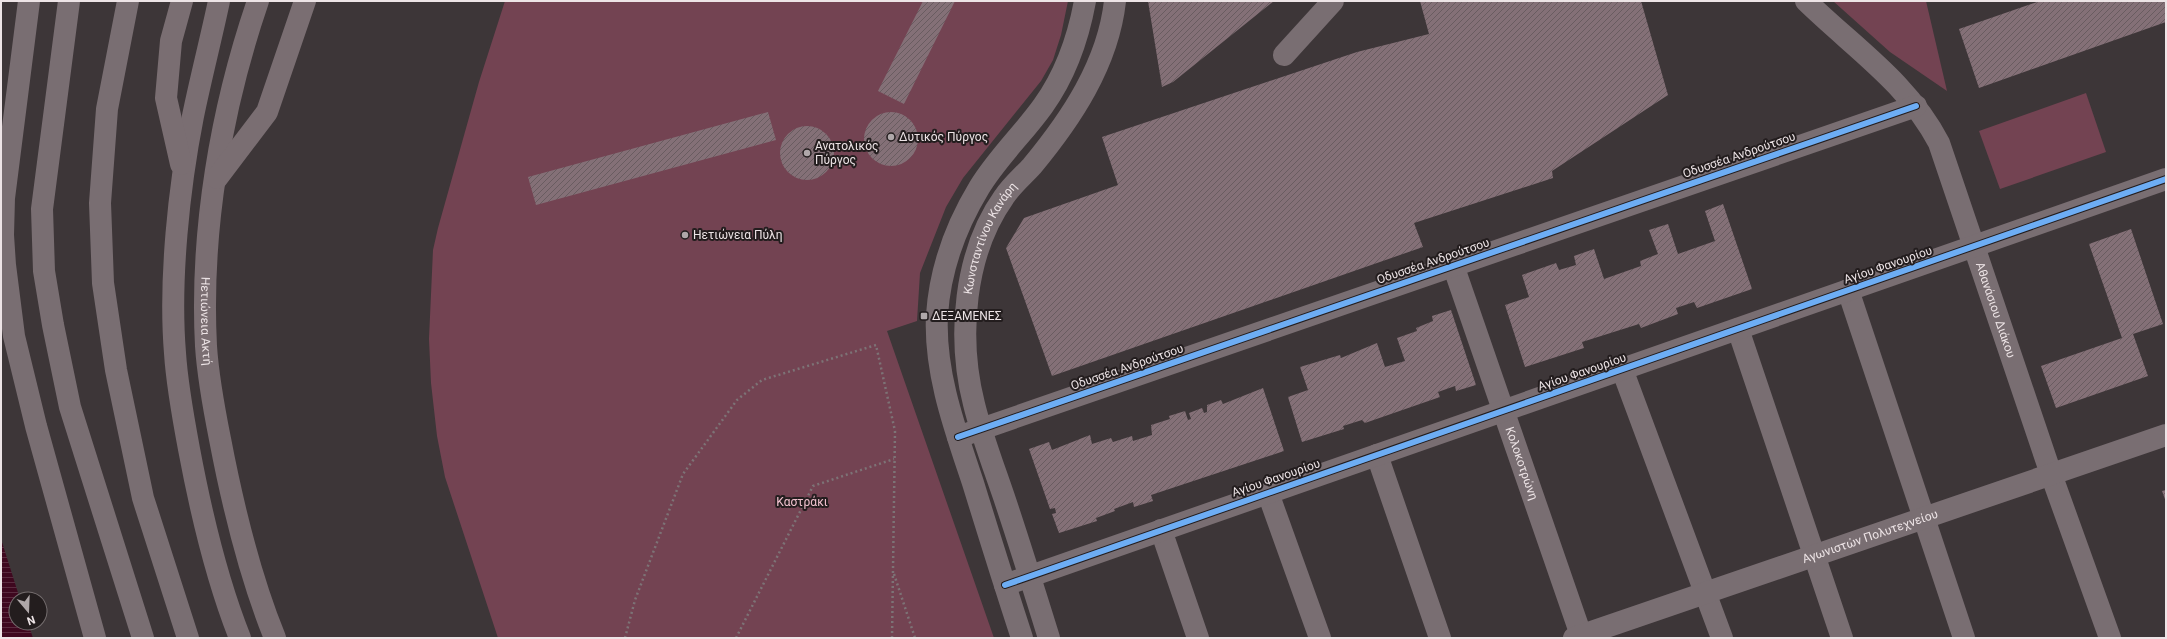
<svg xmlns="http://www.w3.org/2000/svg" width="2167" height="639" font-family="Roboto,sans-serif">
<defs>
<pattern id="water-rules" width="6" height="5" patternUnits="userSpaceOnUse"><rect width="6" height="5" fill="#3e081f"/><path d="M0 2.5h6" fill="none" stroke="#5a2c40"/></pattern>
<pattern id="building-hatch" width="6" height="6" patternUnits="userSpaceOnUse"><rect width="6" height="6" fill="#847077"/><path d="M-1 1l2-2M0 6l6-6M5 7l2-2" fill="none" stroke="#695c60"/></pattern>
</defs>
<rect width="100%" height="100%" fill="#3d3638"/>
<g fill="#734352">
<polygon points="505,1 1068,1 1061,35 1053,60 1041,81 963,178 946,207 920,273 917,321 887,331 994,638 498,638 445,477 437,436 431,383 429,339 433,250 438,228 479,82"/>
<polygon points="1833,1 1926,1 1947,91 1890,52"/>
<polygon points="2086,93 2106,152 2000,189 1979,131"/>
</g>
<polygon fill="url(#water-rules)" points="1,539 20,599 16,599 16,623 28,623 33,638 1,638"/>
<g fill="url(#building-hatch)">
<polygon points="923,1 955,1 904,104 878,91"/>
<polygon points="1148,1 1274,1 1173,82 1162,87"/>
<polygon points="1420,1 1641,1 1668,95 1552,171 1553,178 1414,223 1423,247 1052,376 1006,248 1024,218 1118,185 1102,137 1357,52 1429,34"/>
<polygon points="2040,1 2166,1 2166,22 1979,88 1959,29"/>
<polygon points="768,112 776,140 536,205 528,177"/>
<circle cx="891" cy="139" r="27"/>
<circle cx="807" cy="153" r="27"/>
<polygon points="1723,204 1752,289 1697,308 1694,302 1676,308 1678,314 1641,328 1639,324 1582,342 1584,348 1525,367 1505,305 1529,297 1522,275 1556,263 1559,270 1576,265 1574,256 1594,249 1604,279 1641,266 1640,261 1658,254 1649,230 1668,224 1678,254 1715,241 1705,211"/>
<polygon points="2131,229 2163,324 2133,334 2148,376 2056,408 2041,366 2122,338 2089,244"/>
<polygon points="1451,310 1476,385 1456,391 1455,386 1438,392 1440,397 1365,423 1362,420 1343,426 1344,429 1302,442 1288,397 1308,390 1300,367 1340,355 1341,358 1377,343 1385,367 1405,361 1397,338 1417,331 1416,328 1433,321 1432,316"/>
<polygon points="1263,388 1284,451 1151,495 1153,501 1134,507 1133,502 1114,509 1115,511 1096,518 1097,521 1059,533 1052,514 1056,513 1055,508 1050,509 1029,449 1049,442 1052,450 1090,435 1092,444 1111,438 1113,442 1132,436 1133,441 1152,435 1151,425 1170,419 1169,416 1185,411 1188,420 1191,419 1189,413 1202,408 1204,413 1207,412 1207,405 1221,400 1223,404"/>
<polygon points="2166,490 2166,502 2162,491"/>
</g>
<g fill="none" stroke-linecap="round" stroke-linejoin="round">
<g stroke="#7d7376" stroke-width="2.5" stroke-dasharray="2 3" stroke-linecap="butt">
<polyline points="894,574 915,638"/>
<polyline points="625,638 635,600 683,474 737,400 762,380 876,345 895,431 892,638"/>
<polyline points="736,638 813,486 894,459"/>
</g>
<g stroke="#796e72" stroke-width="22">
<polyline points="29,1 4,198 3,235 5,265 14,336 36,426 95,638"/>
<polyline points="69,1 42,209 44,271 53,325 70,407 143,638"/>
<polyline points="128,1 107,109 100,203 103,283 116,370 143,498 188,638"/>
<path id="s1" d="M 1806,1 C 1854,48 1907,82 1939,143 L 2051,474 L 2110,638"/>
<polyline points="1284,55 1333,1"/>
<path id="s2" d="M 1453,265 L 1582,638"/>
<polyline points="1848,290 1964,638"/>
<polyline points="1738,329 1842,638"/>
<polyline points="1622,369 1722,638"/>
<polyline points="958,437 1916,106"/>
<polyline points="1377,455 1440,638"/>
<polyline points="1268,493 1320,638"/>
<polyline points="1161,530 1198,638"/>
<polyline points="1005,585 2166,179"/>
<path d="M 1022,638 C 1005,586 989,535 973,483 C 955,429 934,372 937,315 C 940,270 956,226 979,188 C 997,158 1023,134 1043,106 C 1066,74 1078,39 1085,1"/>
<path id="s3" d="M 1049,638 C 1035,593 1021,548 1006,503 C 995,470 982,437 974,404 C 957,337 964,253 1004,197 C 1012,185 1023,176 1032,166 C 1071,119 1108,64 1115,1"/>
<path id="s4" d="M 1574,638 L 2166,435"/>
</g>
<g stroke="#7a6e72" stroke-width="22">
<path d="M 219,1 C 211,39 201,77 193,116 C 179,187 169,280 175,353 C 177,385 183,417 189,449 C 201,513 216,578 240,638"/>
<path id="s5" d="M 258,1 C 221,109 200,231 206,346 C 208,377 214,409 220,439 C 233,507 249,574 275,638"/>
<polyline points="181,164 166,98 171,41 182,1"/>
<polyline points="217,178 267,112 305,1"/>
</g>
<defs>
<g id="cycleway">
<polyline points="958,437 1916,106"/>
<polyline points="1005,585 2166,179"/>
</g>
</defs>
<use href="#cycleway" stroke="#231d1e" stroke-width="8"/>
<use href="#cycleway" stroke="#6dadf4" stroke-width="6"/>
</g>
<g fill="#afa7a9" stroke="#231d1e" stroke-width="1.5">
<circle cx="891" cy="137" r="4"/>
<circle cx="807" cy="153" r="4"/>
<circle cx="685" cy="235" r="4"/>
<rect x="920" y="312" width="8" height="8" rx="2"/>
</g>
<g text-anchor="middle" dominant-baseline="central" stroke-width="4" stroke-linejoin="round" paint-order="stroke">
<g font-size="12" fill="#ede4e6" stroke="#231d1e" text-anchor="start">
<text x="899" y="137">Δυτικός Πύργος</text>
<text x="815" y="146">Ανατολικός<tspan x="815" dy="14">Πύργος</tspan></text>
<text x="693" y="235">Ηετιώνεια Πύλη</text>
<text x="932" y="316">ΔΕΞΑΜΕΝΕΣ</text>
</g>
<g font-size="12" fill="#ede4e6" stroke="#231d1e">
<text transform="translate(1739 155) rotate(-19)">Οδυσσέα Ανδρούτσου</text>
<text stroke="none"><textPath href="#s3" startOffset="417">Κωνσταντίνου Κανάρη</textPath></text>
<text transform="translate(1433 261) rotate(-19)">Οδυσσέα Ανδρούτσου</text>
<text transform="translate(1888 265) rotate(-19)">Αγίου Φανουρίου</text>
<text stroke="none"><textPath href="#s1" startOffset="372">Αθανάσιου Διάκου</textPath></text>
<text stroke="none"><textPath href="#s5" startOffset="326">Ηετιώνεια Ακτή</textPath></text>
<text transform="translate(1127 367) rotate(-19)">Οδυσσέα Ανδρούτσου</text>
<text transform="translate(1582 372) rotate(-19)">Αγίου Φανουρίου</text>
<text stroke="none"><textPath href="#s2" startOffset="210">Κολοκοτρώνη</textPath></text>
<text transform="translate(1276 478) rotate(-19)">Αγίου Φανουρίου</text>
<text stroke="none"><textPath href="#s4" startOffset="313">Αγωνιστών Πολυτεχνείου</textPath></text>
</g>
<g font-size="12" fill="#f1c1ce" stroke="#231d1e">
<text x="802" y="502">Καστράκι</text>
</g>
</g>
<rect width="2167" height="639" fill="none" stroke="#ede4e6" stroke-width="4"/>
<g transform="translate(28 611) rotate(161)"><circle r="19" fill="#231d1e" stroke="#746d6e"/>
<path d="M0-3L7 15L0 10L-7 15Z" fill="#afa7a9"/>
<text y="-6" font-size="11" font-weight="bold" text-anchor="middle" fill="#ede4e6">N</text>
</g>
</svg>
